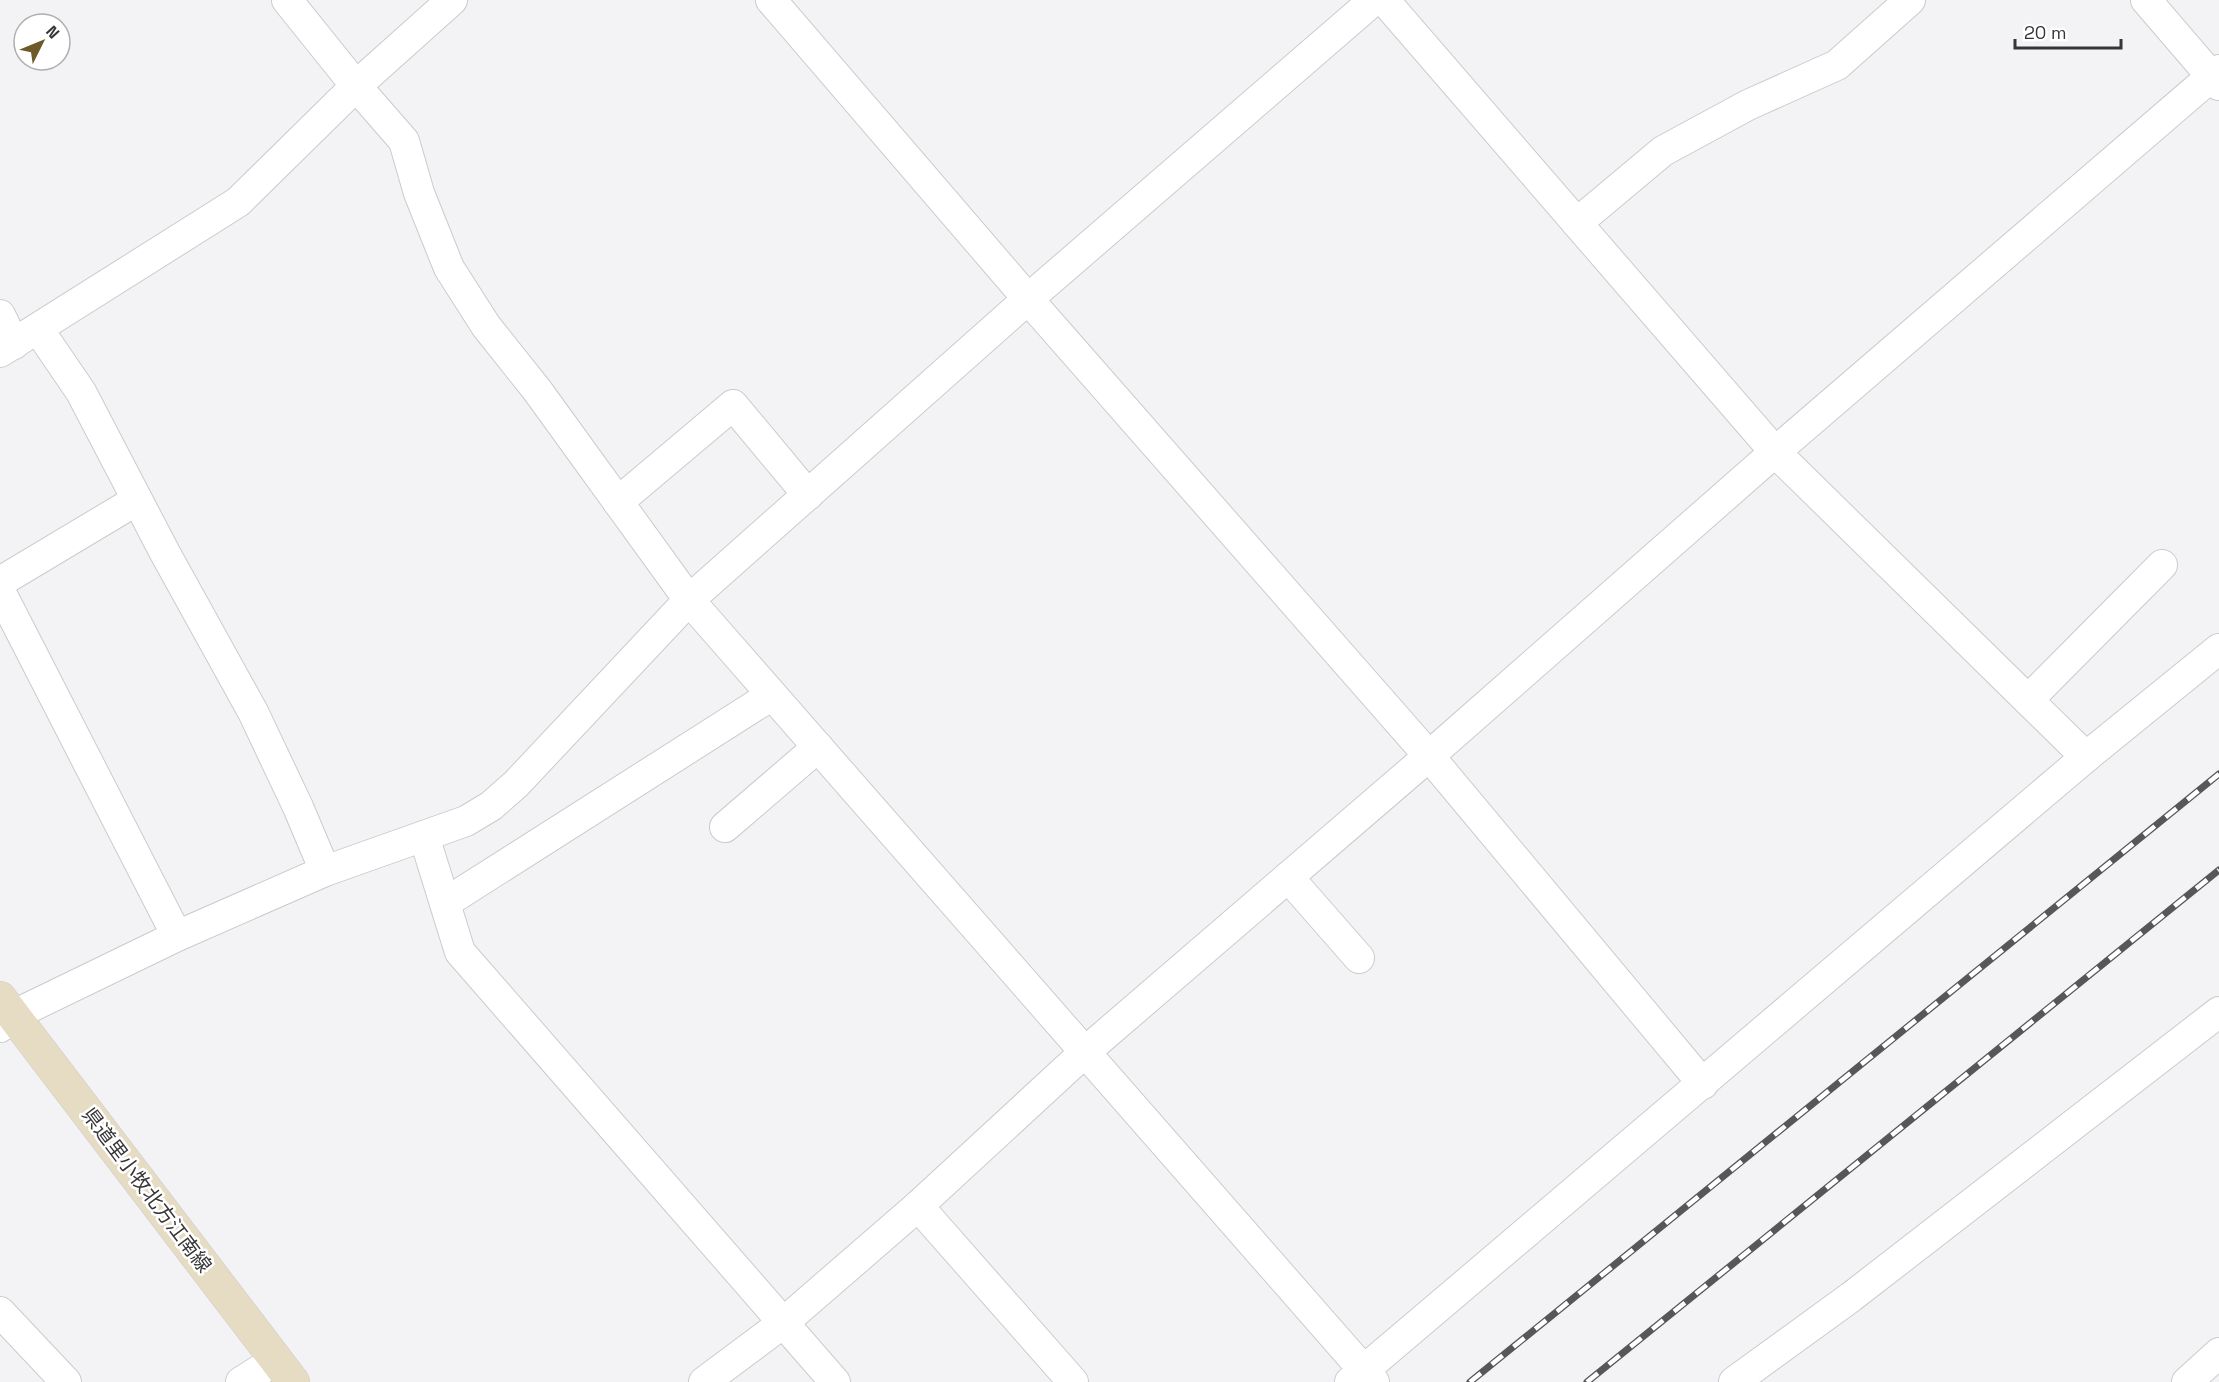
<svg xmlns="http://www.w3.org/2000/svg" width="2219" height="1382" font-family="'Space Grotesk','Noto Sans JP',sans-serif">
<rect width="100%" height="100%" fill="#f3f3f6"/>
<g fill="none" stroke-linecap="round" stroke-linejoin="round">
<defs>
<g id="street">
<polyline points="287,0 356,86 404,141 419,193 449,268 486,326 537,390 689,600 1374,1382"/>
<polyline points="771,0 1028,299 1429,756 1703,1084"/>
<polyline points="1384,0 1775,452 2086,757"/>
<polyline points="2146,0 2219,85"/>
<polyline points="1577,223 1663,151 1748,105 1837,65 1910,0"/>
<polyline points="0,315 14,344"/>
<polyline points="38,329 81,392 165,553 253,712 298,807 325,871"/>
<polyline points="0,352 238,202 356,86 452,0"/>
<polyline points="618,502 733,405 808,495"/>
<polyline points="0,582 137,500"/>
<polyline points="0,591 177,936"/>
<polyline points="2028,700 2162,565"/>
<polyline points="725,827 818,747"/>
<polyline points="424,836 460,952 835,1382"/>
<polyline points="1288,877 1359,958"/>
<polyline points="445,903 772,695"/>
<polyline points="0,1027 14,1015 177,936 325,871 466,821 491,806 516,784 689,600 1028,299 1374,0"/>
<polyline points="918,1206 1073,1382"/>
<polyline points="0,1312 66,1382"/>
<polyline points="241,1382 276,1360"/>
<polyline points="704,1382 783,1323 918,1206 1085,1052 1429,756 1775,452 2219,70"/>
<polyline points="1350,1382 2086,757 2219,649"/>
<polyline points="1734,1382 1851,1297 2219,1012"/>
<polyline points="2187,1382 2219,1353"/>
</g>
<polyline id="secondary" points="0,998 293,1382"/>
</defs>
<use href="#street" stroke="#cbcbce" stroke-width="32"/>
<use href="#secondary" stroke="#cbcbce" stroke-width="34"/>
<use href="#street" stroke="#fff" stroke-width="30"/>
<use href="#secondary" stroke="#e6dcc3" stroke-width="33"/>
<defs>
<g id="rail">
<polyline points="1470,1382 2219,774"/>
<polyline points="1587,1382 2219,870"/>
</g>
</defs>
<use href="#rail" stroke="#575759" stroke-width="7"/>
<use href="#rail" stroke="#fff" stroke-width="4.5" stroke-dasharray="14" stroke-linecap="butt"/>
</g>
<g text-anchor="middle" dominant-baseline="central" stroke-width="5" stroke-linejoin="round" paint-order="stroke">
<g font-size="20" fill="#363637" stroke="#fff">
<text transform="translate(147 1190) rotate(53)">県道里小牧北方江南線</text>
</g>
</g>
<g transform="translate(42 42) rotate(47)"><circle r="28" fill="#ffffff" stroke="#afafaf" stroke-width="1.5"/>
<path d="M0-4.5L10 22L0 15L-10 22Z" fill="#6e5929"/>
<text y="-9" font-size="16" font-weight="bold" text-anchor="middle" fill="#363637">N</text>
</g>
<path d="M2015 39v9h106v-9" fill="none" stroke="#363637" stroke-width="3"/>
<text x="2024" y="39" font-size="18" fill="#363637" stroke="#ffffff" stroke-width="4.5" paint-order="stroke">20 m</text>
</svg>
